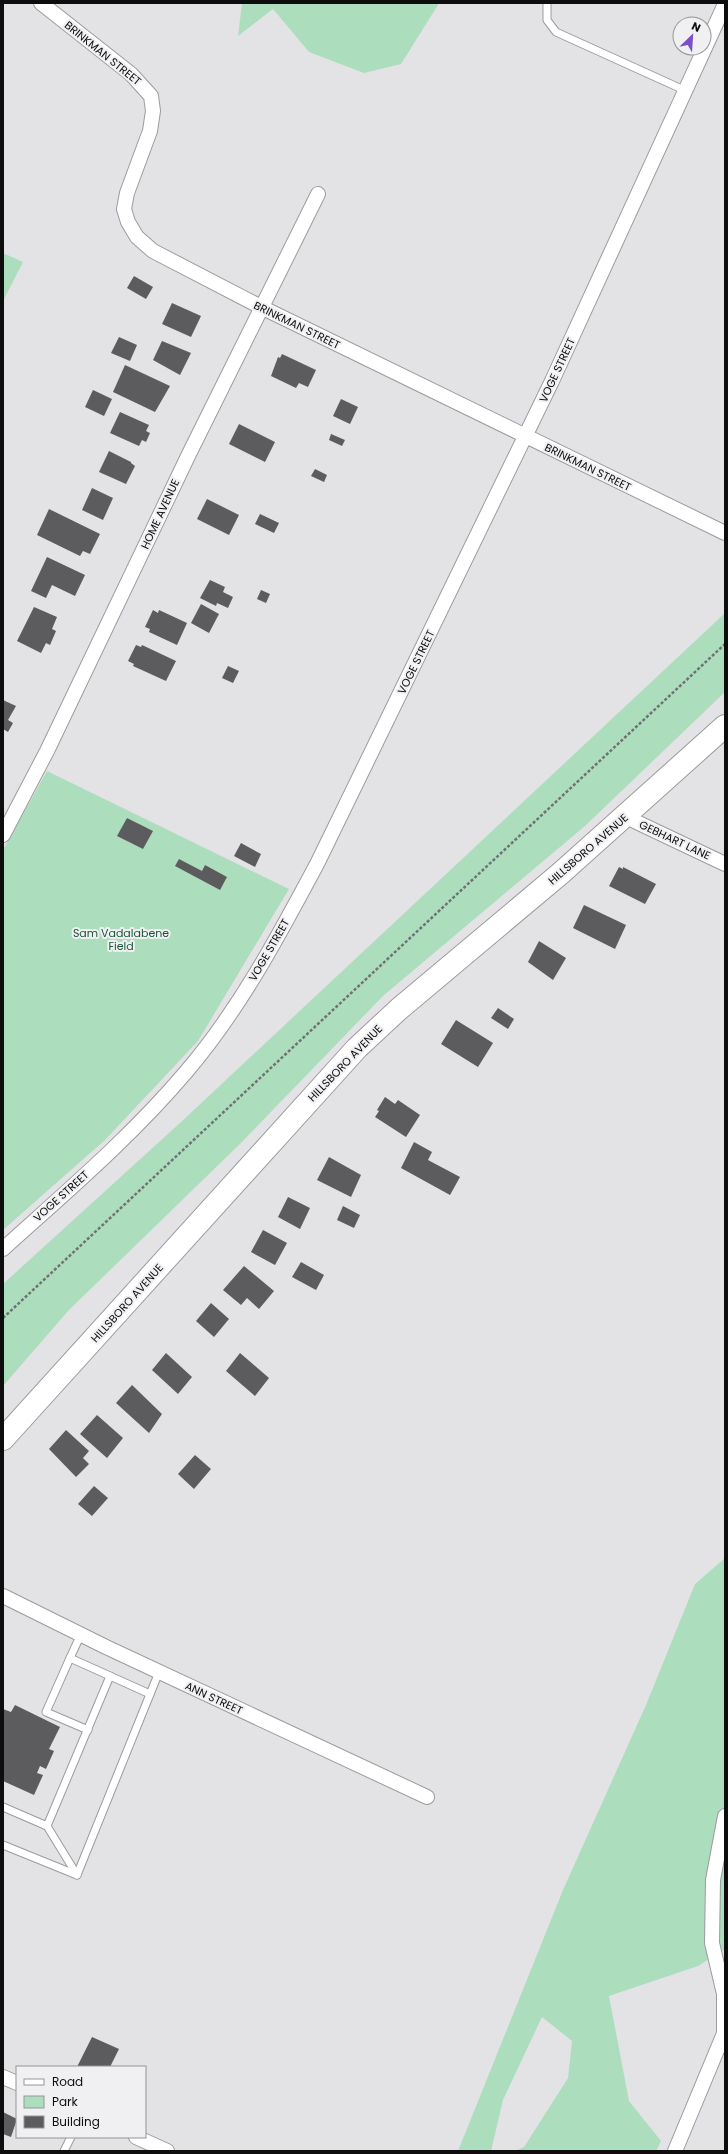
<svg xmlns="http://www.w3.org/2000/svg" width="728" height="2154" font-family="Poppins,sans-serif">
<rect width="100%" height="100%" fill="#e3e3e6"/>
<g fill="#acdebd">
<polygon points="242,3 437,3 438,5 401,64 364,73 309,52 273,9 238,36"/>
<polygon points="3,253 23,262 3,301"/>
<polygon points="725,613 725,692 585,826 383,996 241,1143 69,1310 3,1386 3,1284 181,1122"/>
<polygon points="47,771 289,889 198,1041 105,1140 3,1230 3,850"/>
<polygon points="725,1558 725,1949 698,1966 609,1996 629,2101 661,2141 656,2151 515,2151 524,2147 568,2078 572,2041 542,2017 503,2100 491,2151 458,2151 563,1890 646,1705 695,1584"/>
</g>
<g fill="#5c5c5f">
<polygon points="134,276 153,287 146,299 127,288"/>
<polygon points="172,303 201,316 191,337 162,324"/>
<polygon points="119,337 137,345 130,361 111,353"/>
<polygon points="162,341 191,353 180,375 153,360"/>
<polygon points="282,354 316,370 308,387 299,383 296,388 271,376 278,357 280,358"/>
<polygon points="125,365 170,386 155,412 113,392"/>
<polygon points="93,390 112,399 104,416 85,407"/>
<polygon points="341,399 358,407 350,424 333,416"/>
<polygon points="120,412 149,425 146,431 150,433 146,442 142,440 139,446 110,433"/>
<polygon points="239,424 275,442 265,462 229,444"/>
<polygon points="331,434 345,440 342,446 329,440"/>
<polygon points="109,451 131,462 131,463 135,466 126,484 99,472"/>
<polygon points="315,469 327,475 324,482 311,476"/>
<polygon points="92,488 113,498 103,520 82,510"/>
<polygon points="207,499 239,515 229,535 197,519"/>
<polygon points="49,509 100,534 90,554 83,551 80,556 37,535"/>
<polygon points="260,514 279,523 274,533 255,524"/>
<polygon points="47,557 85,575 75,596 52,585 46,598 31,591"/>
<polygon points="210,580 225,587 223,592 233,597 228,608 217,603 216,606 200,598"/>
<polygon points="261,590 270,594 266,603 257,599"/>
<polygon points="201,604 219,614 209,633 191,623"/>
<polygon points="34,607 57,617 52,629 56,631 50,645 46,643 41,653 17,641"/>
<polygon points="153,610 158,613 159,610 187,623 177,645 149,632 150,629 145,627"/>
<polygon points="136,645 141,647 142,645 176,661 166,681 133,666 134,664 128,661"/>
<polygon points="228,666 239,671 233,683 222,678"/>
<polygon points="3,700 16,706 8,720 13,723 8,732 3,729"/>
<polygon points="127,818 153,831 143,849 117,836"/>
<polygon points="241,843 261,854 255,867 234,856"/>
<polygon points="179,859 202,871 205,865 227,877 220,890 175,866"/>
<polygon points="619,867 623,869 623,867 656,884 645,904 609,886"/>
<polygon points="584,905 626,925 615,949 573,928"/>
<polygon points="539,941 566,958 553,980 528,962"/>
<polygon points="498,1008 514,1019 508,1029 491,1018"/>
<polygon points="456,1020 493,1043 478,1067 441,1044"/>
<polygon points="385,1097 395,1104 398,1100 420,1115 406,1137 375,1117 379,1111 377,1110"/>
<polygon points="414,1142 432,1152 428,1160 460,1177 450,1195 401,1168"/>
<polygon points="329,1157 361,1175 351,1197 317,1180"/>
<polygon points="288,1197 310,1208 300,1229 278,1217"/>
<polygon points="343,1206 360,1215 354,1228 337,1220"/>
<polygon points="263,1230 287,1243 275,1265 251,1252"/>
<polygon points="301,1262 324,1275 316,1290 292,1277"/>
<polygon points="244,1266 274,1291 259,1309 247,1298 241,1305 223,1290"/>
<polygon points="211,1303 229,1319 214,1337 196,1321"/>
<polygon points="166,1353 192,1377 178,1394 152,1370"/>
<polygon points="240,1353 269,1378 255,1396 226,1371"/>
<polygon points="132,1385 162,1414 149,1433 116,1403"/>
<polygon points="97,1415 123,1438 107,1458 80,1434"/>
<polygon points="66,1430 89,1451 83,1458 89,1464 76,1477 49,1449"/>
<polygon points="195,1455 211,1469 194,1489 178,1474"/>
<polygon points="94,1486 108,1498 92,1516 78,1504"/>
<polygon points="15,1705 60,1727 49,1749 54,1751 46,1769 40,1766 37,1773 43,1775 34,1795 3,1781 3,1709 11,1712"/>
<polygon points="92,2037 119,2049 110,2067 77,2067"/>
<polygon points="3,2112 17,2119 11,2137 3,2134"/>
</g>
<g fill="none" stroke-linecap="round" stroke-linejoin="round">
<defs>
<g id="service">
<polyline points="547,3 547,20 556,32 684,90"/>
<polyline points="70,1658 46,1712 88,1730"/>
<polyline points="110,1676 150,1694"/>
<polyline points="3,1807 47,1826 110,1676 70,1658 81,1634"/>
<polyline points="47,1826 77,1875"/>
<polyline points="3,1845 77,1875 159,1672"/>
<polyline points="64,2151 71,2137"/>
</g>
<g id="minor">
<polyline points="41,3 131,74 151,96 153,111 150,131 127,193 124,209 128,222 137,237 153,251 261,307 725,533"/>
<polyline points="626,817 725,864"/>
<polyline points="3,835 47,751 189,454 318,194"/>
<path d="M 3,1249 C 66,1192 131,1137 186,1072 C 240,1009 279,935 318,862 L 552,381 L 725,4"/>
<polyline points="3,1596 106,1647 427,1797"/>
<polyline points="724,2034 724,1994 712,1943 713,1880 725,1816"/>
<polyline points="3,2077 17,2083"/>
<polyline points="136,2137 167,2151"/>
<polyline points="675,2151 725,2031"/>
</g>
<polyline id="primary" points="3,1439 357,1048 399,1009 561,873 725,726"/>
</defs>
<use href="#service" stroke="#9c9b9e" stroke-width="9"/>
<use href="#minor" stroke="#9c9b9e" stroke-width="16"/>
<use href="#primary" stroke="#9c9b9e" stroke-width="24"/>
<polyline stroke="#717173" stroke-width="2.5" stroke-dasharray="3 2" stroke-linecap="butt" points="3,1318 725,644"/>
<use href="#service" stroke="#fff" stroke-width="7"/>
<use href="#minor" stroke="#fff" stroke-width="14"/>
<use href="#primary" stroke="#fff" stroke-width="22"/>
</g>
<g text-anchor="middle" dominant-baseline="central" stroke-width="4" stroke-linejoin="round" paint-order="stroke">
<g font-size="11" fill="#0d0d0e" stroke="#f0f0f3">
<text transform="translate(103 53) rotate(39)">BRINKMAN STREET</text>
<text transform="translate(297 325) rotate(26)">BRINKMAN STREET</text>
<text transform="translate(557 370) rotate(-65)">VOGE STREET</text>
<text transform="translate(588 467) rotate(26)">BRINKMAN STREET</text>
<text transform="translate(160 514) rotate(-65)">HOME AVENUE</text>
<text transform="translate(416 662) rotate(-64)">VOGE STREET</text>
<text transform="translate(675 840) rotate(25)">GEBHART LANE</text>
<text transform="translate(588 849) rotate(-41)">HILLSBORO AVENUE</text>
<text transform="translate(269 950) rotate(-60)">VOGE STREET</text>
<text transform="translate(345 1063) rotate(-46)">HILLSBORO AVENUE</text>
<text transform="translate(61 1196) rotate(-42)">VOGE STREET</text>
<text transform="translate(127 1303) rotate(-48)">HILLSBORO AVENUE</text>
<text transform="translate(214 1698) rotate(25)">ANN STREET</text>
</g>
<g font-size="11" fill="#1a5636" stroke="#f0f0f3">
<text x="121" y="933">Sam Vadalabene<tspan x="121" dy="13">Field</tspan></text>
</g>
</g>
<rect width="728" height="2154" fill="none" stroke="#0d0d0e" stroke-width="8"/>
<rect x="16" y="2066" width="130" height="72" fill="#f0f0f3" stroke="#959597"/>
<rect x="24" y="2079" width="20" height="6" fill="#ffffff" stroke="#959597"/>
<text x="52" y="2086" font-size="12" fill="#0d0d0e">Road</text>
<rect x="24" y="2096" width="20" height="12" fill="#acdebd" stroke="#959597"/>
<text x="52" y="2106" font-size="12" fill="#0d0d0e">Park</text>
<rect x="24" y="2116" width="20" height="12" fill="#5c5c5f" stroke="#959597"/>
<text x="52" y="2126" font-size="12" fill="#0d0d0e">Building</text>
<g transform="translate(692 36) rotate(25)"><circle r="19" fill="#f0f0f3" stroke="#959597"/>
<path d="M0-3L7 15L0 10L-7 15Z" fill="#7d50c8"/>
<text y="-6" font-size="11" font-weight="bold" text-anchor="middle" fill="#0d0d0e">N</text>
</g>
</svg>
